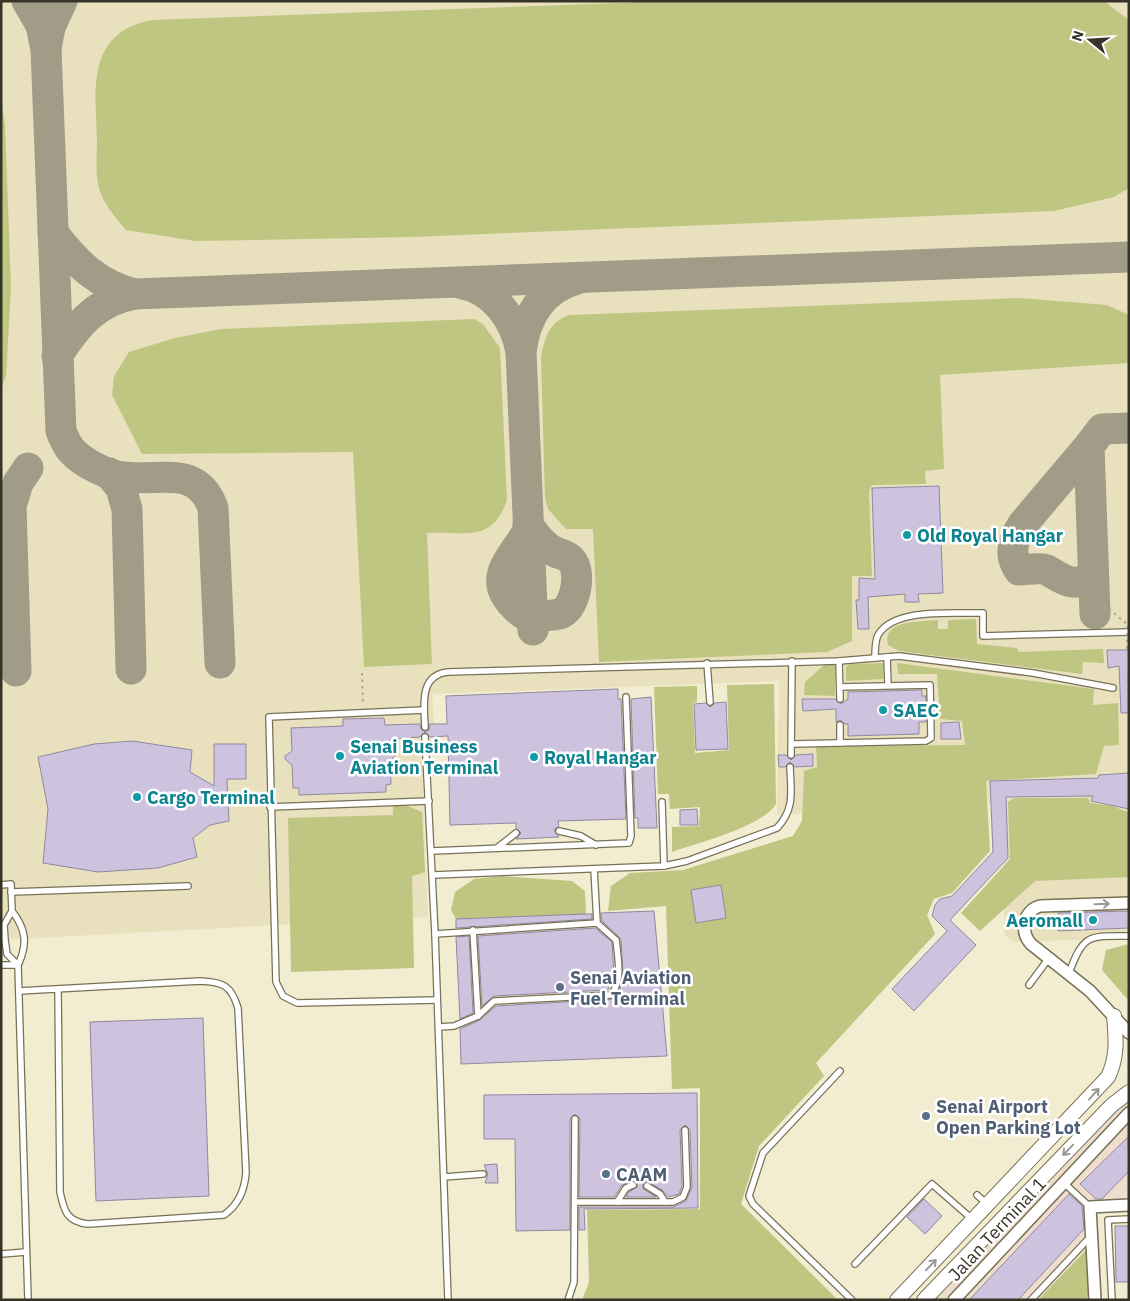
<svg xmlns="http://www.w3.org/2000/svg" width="1130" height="1301" font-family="'IBM Plex Sans',sans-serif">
<rect width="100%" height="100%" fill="#f2ecd0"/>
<polygon fill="#efdecd" points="1129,1099 1129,1210 1098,1212 1102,1300 933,1300 1104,1119"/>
<polygon fill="#e9e1bd" points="1,1 1129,1 1129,938 1013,942 1004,934 1005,801 777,815 779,681 432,694 435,737 421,738 428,917 1,940"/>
<g fill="#bec681">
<path d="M 676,1 L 1104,1 L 1129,20 L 1129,188 L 1114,197 L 1054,211 L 412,237 L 195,241 L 126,230 C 115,217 104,205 99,188 C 95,174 97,154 97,139 C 95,88 87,32 152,20 Z"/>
<polygon points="1,99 5,124 11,288 6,376 1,388"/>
<path d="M 1019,298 L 1107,305 L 1129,315 L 1129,363 L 940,375 L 944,469 L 925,471 L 926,484 L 872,485 L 869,492 L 872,576 L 852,576 L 852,641 L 827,652 L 599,662 L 593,529 L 566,529 L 548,509 L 545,498 L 541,358 C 544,339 549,322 569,315 Z"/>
<path d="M 474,319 L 483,324 L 500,348 L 507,500 C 492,544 464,531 427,533 L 432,664 L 364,667 L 353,452 L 142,454 L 112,395 L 114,376 L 129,352 L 175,338 L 221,329 Z"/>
<path d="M 976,619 L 977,644 L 1017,648 L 1019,652 L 1103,649 L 1104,663 L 1083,662 L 1082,674 L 899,651 L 888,645 C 881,619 922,622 938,620 L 938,629 L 948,629 L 948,620 Z"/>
<polygon points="883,663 883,679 846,681 846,667 849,664"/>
<polygon points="897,663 1094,689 1093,705 1118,703 1119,745 1104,746 1096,774 986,781 990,851 952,893 934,899 927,915 935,934 816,1063 824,1076 759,1146 741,1204 838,1300 582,1300 589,1282 587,1210 700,1209 700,1088 672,1089 666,906 608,911 611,886 630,873 683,870 793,836 802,821 804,771 817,767 816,746 965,745 962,721 940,719 937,674 898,674"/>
<polygon points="824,665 835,665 835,696 804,695 805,682"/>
<path d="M 774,684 L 776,804 C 762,827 700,842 672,852 L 672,827 L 699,826 L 700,807 L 670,809 L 669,794 L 658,794 L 654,687 L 697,686 L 697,702 L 693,703 L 695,753 L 729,750 L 727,685 Z"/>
<polygon points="1014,798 1088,798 1090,803 1113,806 1129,813 1129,877 1035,881 980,931 961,913 1010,859 1008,802"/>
<polygon points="393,805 405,805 422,812 425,872 412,876 414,968 291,972 288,818 393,815"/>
<polygon points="501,876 572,881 585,891 586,914 456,919 451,910 455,892 474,879"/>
<polygon points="1129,944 1129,1001 1102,970 1106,950"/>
<polygon points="1087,1249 1089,1300 1038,1300"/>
</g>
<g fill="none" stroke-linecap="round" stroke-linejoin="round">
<g stroke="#a09c88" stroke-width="31">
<path d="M 27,1 L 41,25 L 46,49 L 61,431 C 64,438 67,446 72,451 C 83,463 107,475 123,477 C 158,482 197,463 213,508 L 220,663"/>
<polyline points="46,49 50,27 62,1"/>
<path d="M 53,233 C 76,263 98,285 135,294 L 1129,257"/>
<path d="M 459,283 C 494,289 515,319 521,352 L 533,630"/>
<path d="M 521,352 C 525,317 541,289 577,279"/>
<path d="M 57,356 C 77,325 96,301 135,294"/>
<path d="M 1089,446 L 1023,524 C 1013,539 1008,554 1019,570 C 1026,570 1041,567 1047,570 C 1064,580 1074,589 1093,575"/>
<polyline points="109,473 121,488 127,509 131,669"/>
<path d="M 528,525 C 536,536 543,546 555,552 C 560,554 566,555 569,558 C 583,568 576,606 562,613 C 553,617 537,615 527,616 C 520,612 511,604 507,597 C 490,572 518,552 528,530"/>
<polyline points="1095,614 1089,446 1102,429 1129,428"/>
<polyline points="16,671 11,506 18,483 28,468"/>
</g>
</g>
<g fill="#cdc3de" stroke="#9087a0">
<polygon points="939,486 943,593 918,594 919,602 905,602 905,594 868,597 869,629 858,629 856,600 859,600 859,578 875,579 872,488"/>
<polygon points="1107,650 1129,650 1129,713 1121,713 1119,666 1108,668"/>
<polygon points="618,689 618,699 621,699 626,819 558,821 559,826 554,830 559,837 516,839 521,833 516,828 516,823 450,825 448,736 430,737 425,732 420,737 391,739 396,754 390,762 391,784 386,785 386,792 299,795 299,788 293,788 292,765 285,759 285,756 292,751 291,728 343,726 343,719 384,718 385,725 420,724 421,729 425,732 429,730 430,724 447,724 446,696"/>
<polygon points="922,690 922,696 926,696 926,722 919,722 919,734 848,736 848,724 845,724 840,720 836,722 836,709 803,711 802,699 835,699 841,704 848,699 848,692"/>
<polygon points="651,697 657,828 638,828 638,818 635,818 631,699"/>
<polygon points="726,702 728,749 696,750 694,704 706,703 710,707 715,703"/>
<polygon points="959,722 961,739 941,739 941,723"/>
<polygon points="132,741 192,750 190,772 214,786 214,744 246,744 246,779 227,779 229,821 210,825 193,838 197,857 158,868 98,872 43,863 48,809 38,757 94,744"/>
<polygon points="813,754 813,766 795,767 790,762 785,767 779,767 778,755 786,755 791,760 796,755"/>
<polygon points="1129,773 1129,809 1091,801 1093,796 1006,797 1008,858 950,920 976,945 914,1011 892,989 947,931 932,916 935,905 940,899 952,896 993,852 990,781 1098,778 1099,775"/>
<polygon points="697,809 698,825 680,825 680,810"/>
<polygon points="721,885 726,918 696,923 691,890"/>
<polygon points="654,911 667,1056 461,1064 460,1029 480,1020 496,1006 614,999 619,991 623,977 621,939 602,921 601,913"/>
<polygon points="1129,911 1129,928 1058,931 1058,913"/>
<polygon points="586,914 592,914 592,919 456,928 456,919"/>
<polygon points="595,928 612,942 614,975 608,990 494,996 482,1006 478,936"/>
<polygon points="469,936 473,1013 460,1019 456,937"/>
<polygon points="203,1018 209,1196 96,1201 90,1022"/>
<polygon points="697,1093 698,1208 584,1209 585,1230 579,1230 579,1207 673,1207 686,1201 692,1187 690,1130 685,1125 680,1130 682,1186 679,1194 668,1197 662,1190 647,1181 643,1184 643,1189 656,1197 626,1197 629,1192 637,1187 637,1183 633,1180 622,1185 614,1197 579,1197 580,1119 575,1114 570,1119 570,1230 516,1231 515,1139 484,1139 484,1095"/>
<polygon points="1129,1136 1129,1171 1102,1199 1096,1199 1080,1184"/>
<polygon points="497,1164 498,1183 485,1183 488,1174 484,1165"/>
<polygon points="1069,1194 1082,1206 1084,1229 1030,1287 1018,1300 969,1300"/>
<polygon points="924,1199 942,1216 925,1234 907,1217"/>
<polygon points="1115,1226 1129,1226 1129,1282 1116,1282"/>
</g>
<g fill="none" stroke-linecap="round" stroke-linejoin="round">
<defs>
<g id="service">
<polyline points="887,657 888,685"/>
<path d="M 875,658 C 875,651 875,641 878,635 C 894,607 955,614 983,613 L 983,636 L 1129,632"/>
<polyline points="839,661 840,699"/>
<polyline points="707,663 710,702"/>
<polyline points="424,710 269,717 276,982 283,996 297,1003 437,1000"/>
<polyline points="840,725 840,743"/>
<path d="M 425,727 C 424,705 419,675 448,672 L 839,661 L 899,656 L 1033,673 L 1113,688"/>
<polyline points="425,737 435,934 448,1300"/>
<polyline points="792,744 926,741 931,738 930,685 840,687"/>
<polyline points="791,755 792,661"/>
<polyline points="662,802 664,866"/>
<polyline points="270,807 429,801"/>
<polyline points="559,831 581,836 596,845"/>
<polyline points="497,848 516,833"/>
<polyline points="432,851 629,843 631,836 626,697"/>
<polyline points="594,869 597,923"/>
<path d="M 433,875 L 664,866 L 687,861 L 777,828 C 795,809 791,791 790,767"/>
<polyline points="1,885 11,884 12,911 4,925 5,940 7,954 18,965"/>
<polyline points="11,892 188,886"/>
<path d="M 12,911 C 26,929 28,944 18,965 L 28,1300"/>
<polyline points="473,930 478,1016"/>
<path d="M 435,934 L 597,923 L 616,940 C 618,959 623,980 611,995 L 494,1001 L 478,1016 L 454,1026 L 439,1027"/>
<polyline points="1,965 18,965"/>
<path d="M 1069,973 C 1084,933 1089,936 1129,936"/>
<polyline points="1029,985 1049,958"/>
<path d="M 19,991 L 200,981 C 223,982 231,985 238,1008 L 246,1172 C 245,1189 238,1205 224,1215 L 88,1224 C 67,1222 64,1211 60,1192 L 58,989"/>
<polyline points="840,1071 763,1153 749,1196 753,1204 852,1300"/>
<polyline points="444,1177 483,1174"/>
<polyline points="1064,1183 1090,1207"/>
<polyline points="647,1186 660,1194 665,1202"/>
<polyline points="977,1195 986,1203"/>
<polyline points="575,1202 673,1202 683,1197 687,1187 685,1130"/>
<polyline points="617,1202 626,1188 633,1185"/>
<polyline points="1,1254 26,1252"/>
<polyline points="855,1264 932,1184 972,1219"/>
<polyline points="568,1300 574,1282 575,1119"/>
<polyline points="1031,1300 1091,1236"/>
<polyline points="1112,1300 1108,1220 1129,1219"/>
</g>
<g id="minor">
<path d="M 1129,903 L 1040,906 C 1023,911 1020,932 1031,944 L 1090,991 L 1129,1033"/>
<polyline points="954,1300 1129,1113"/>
<polyline points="1095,1300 1090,1207 1129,1205"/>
</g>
<g id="tertiary">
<path d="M 897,1300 L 1108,1077 C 1118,1056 1116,1038 1114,1016"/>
<polyline points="924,1300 1112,1105 1129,1092"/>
</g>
</defs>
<use href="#service" stroke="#767157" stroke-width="8"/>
<use href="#minor" stroke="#767157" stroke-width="14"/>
<use href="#tertiary" stroke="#767157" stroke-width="16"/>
<polyline stroke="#aaa690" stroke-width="2" stroke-dasharray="2.5 4" stroke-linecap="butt" points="362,673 363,704"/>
<use href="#service" stroke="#fff" stroke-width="5.5"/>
<use href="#minor" stroke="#fff" stroke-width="11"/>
<use href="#tertiary" stroke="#fff" stroke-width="14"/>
<polyline stroke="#aaa690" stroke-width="2" stroke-dasharray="2.5 4" stroke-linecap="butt" points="1104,605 1127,624 1127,650"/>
</g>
<defs><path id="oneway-shaft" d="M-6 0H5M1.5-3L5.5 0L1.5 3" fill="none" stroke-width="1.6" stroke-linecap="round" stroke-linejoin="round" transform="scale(1.25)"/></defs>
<g stroke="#9a9a94">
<use href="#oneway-shaft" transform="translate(1102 904) rotate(-2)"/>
<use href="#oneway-shaft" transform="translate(1094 1094) rotate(-48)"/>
<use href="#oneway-shaft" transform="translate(1068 1150) rotate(134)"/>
<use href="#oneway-shaft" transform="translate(931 1265) rotate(-46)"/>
</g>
<g fill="#0f9aa8" stroke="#fff" stroke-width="2">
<circle cx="907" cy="535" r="5"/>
<circle cx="883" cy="710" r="5"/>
<circle cx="340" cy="756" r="5"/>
<circle cx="534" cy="757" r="5"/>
<circle cx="137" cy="797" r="5"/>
<circle cx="1093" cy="920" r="5"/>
</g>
<g fill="#5c6f8a" stroke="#fff" stroke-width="2">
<circle cx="560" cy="987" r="5"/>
<circle cx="926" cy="1116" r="5"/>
<circle cx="606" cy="1174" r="5"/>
</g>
<g text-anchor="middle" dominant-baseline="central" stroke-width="5" stroke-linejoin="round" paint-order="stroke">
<g font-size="18" font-weight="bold" fill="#0d838f" stroke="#fff" text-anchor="start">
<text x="917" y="535">Old Royal Hangar</text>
<text x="893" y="710">SAEC</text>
<text x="350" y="746">Senai Business<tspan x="350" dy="21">Aviation Terminal</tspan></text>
<text x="544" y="757">Royal Hangar</text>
<text x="147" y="797">Cargo Terminal</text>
<text x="1083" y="920" text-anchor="end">Aeromall</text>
</g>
<g font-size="18" font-weight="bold" fill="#4e5e75" stroke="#fff" text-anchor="start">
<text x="570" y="977">Senai Aviation<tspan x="570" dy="21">Fuel Terminal</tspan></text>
<text x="936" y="1106">Senai Airport<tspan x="936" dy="21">Open Parking Lot</tspan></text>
<text x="616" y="1174">CAAM</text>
</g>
<g font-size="18" fill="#363429" stroke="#fff">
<text transform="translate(997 1229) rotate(-47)">Jalan Terminal 1</text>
</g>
</g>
<rect width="1130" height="1301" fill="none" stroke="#363429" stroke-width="5"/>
<g transform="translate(1090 40) rotate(288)" stroke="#ffffff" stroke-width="4" paint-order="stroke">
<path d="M0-4L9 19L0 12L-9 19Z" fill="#363429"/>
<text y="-8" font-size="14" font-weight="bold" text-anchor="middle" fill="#363429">N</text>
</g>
</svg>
